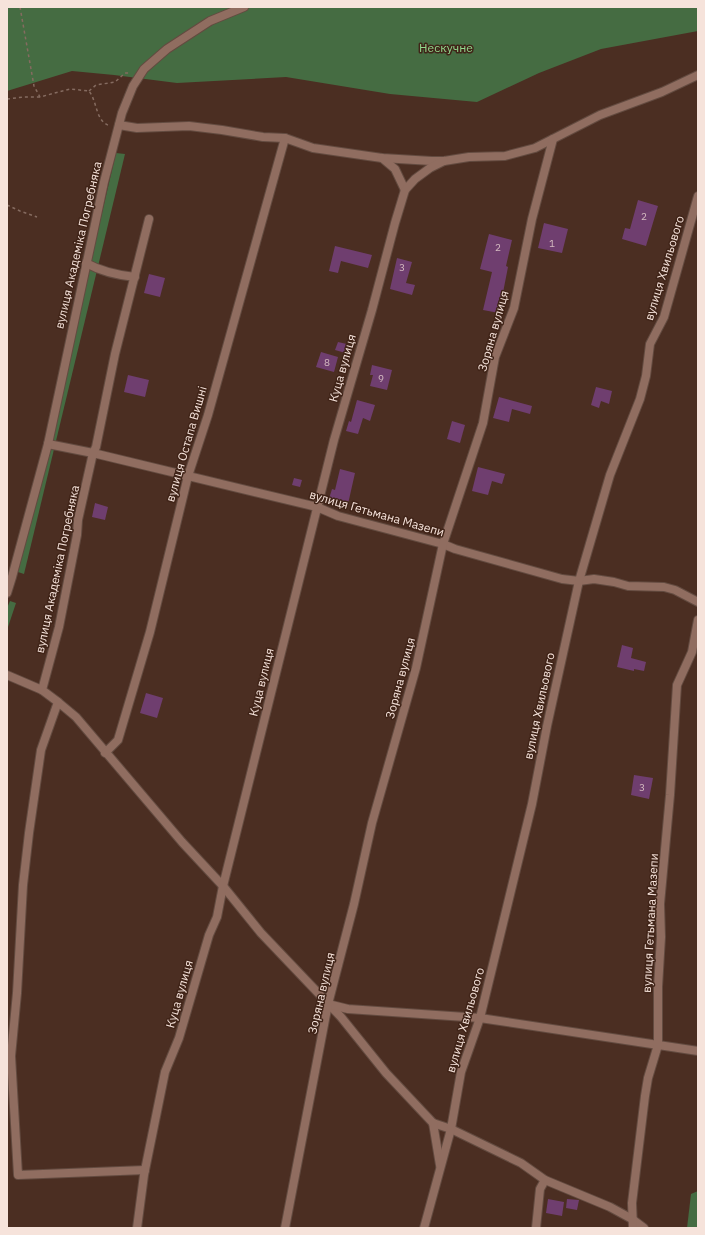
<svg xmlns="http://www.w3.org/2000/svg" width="705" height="1235" font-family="'IBM Plex Sans',sans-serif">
<rect width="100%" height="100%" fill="#4b2e22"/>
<g fill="#456c42">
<polygon points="7,7 698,7 698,31 601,49 539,73 477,102 390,94 286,77 177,83 114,75 72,71 7,91"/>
<polygon points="116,153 125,154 24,574 18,572"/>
<polygon points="10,601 16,603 7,630 7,608"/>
<polygon points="698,1191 698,1228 687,1228 691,1194"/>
</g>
<g fill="#6f3e6f">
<polygon points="638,200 658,206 646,246 622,239 625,228 630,229"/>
<polygon points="544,223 568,229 562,253 538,248"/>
<polygon points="489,234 512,240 506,266 508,267 499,313 483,310 492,272 480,269"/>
<polygon points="335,246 372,255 368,268 341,261 338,273 329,271"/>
<polygon points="397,258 412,262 406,283 415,285 412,295 390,289"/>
<polygon points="149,274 165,278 160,297 144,293"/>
<polygon points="338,342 351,345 349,354 335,350"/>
<polygon points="321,352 338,357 334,372 316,367"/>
<polygon points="372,365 392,370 387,390 370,386 373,375 370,375"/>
<polygon points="128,375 149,380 145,397 124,392"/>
<polygon points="596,387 612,391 609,404 601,401 599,408 591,405"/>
<polygon points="499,397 532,406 530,414 512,409 509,422 493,418"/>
<polygon points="357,400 375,405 370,421 363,418 358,434 346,431 349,421 351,422"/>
<polygon points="452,421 465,425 460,443 447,439"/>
<polygon points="478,467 505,474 502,484 492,481 488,495 472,491"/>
<polygon points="340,469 355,473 348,504 337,501 336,504 328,502 332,489 335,490"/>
<polygon points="294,478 302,480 300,487 292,485"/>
<polygon points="95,503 108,507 105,520 92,517"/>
<polygon points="622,645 633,648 631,658 646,662 644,671 634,669 634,671 617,667"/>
<polygon points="146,693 163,698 157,718 140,713"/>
<polygon points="634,775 653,778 649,799 631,795"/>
<polygon points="548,1199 564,1202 562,1216 546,1213"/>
<polygon points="567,1199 579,1200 577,1210 566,1208"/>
</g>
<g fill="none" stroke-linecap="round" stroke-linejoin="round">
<defs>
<g id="minor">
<polyline points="119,125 137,128 189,126 222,130 263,137 285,138 313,148 382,158 432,161 444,161 469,157 505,156 535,148 600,115 662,92 698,75"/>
<polyline points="382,158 395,169 405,190"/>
<path d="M 86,263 C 102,272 117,275 135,277"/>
<polyline points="48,444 93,453 317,507 338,516 443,544 455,549 562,579 579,581 594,579 614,582 628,586 664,587 675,590 698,602"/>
<polyline points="7,593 12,577 48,444 104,182 122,113 133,86 144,69 167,49 210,21 244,7"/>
<polyline points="7,675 42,690"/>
<polyline points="58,702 76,717 182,842 223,886 261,933 341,1017 386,1073 433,1123 451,1129 521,1163 545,1180 610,1207 632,1219 644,1228"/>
<polyline points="105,753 118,740 150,632 188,476 208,415 285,138"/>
<polyline points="328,1004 348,1009 480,1018 698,1051"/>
<polyline points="433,1123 440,1165"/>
<polyline points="145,1170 18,1175 11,1056 17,993 23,885 29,833 41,750 58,702 42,690 59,627 77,535 78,520 93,453 96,447 115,354 149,219"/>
<polyline points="137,1228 144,1175 165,1072 179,1038 209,935 217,917 223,886 334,440 372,310 395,223 405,190 415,179 430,168 444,161"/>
<polyline points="285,1228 328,1004 354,904 372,823 416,668 443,544 483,423 495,357 514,308 532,219 553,139"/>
<polyline points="424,1228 451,1129 461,1072 480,1018 532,804 547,726 579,581 610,475 640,399 646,376 650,344 664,317 698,196"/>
<polyline points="536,1228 540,1189 545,1180"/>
<polyline points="633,1228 632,1203 645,1096 648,1078 658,1045 658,987 661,937 660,904 670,795 677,685 692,652 698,620"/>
</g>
</defs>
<use href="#minor" stroke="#634b40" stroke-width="10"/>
<g stroke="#856b60" stroke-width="1.5" stroke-dasharray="3 3" stroke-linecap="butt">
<path d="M 20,7 L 34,86 L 40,97 L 70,89 L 89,91 C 98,103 95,121 110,126"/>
<polyline points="89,91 96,85 115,82 125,73 131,73"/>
<polyline points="7,99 24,97 40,97"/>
<polyline points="7,205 20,211 37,217"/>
</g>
<use href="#minor" stroke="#906d60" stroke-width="8"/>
</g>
<g text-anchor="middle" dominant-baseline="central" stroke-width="3" stroke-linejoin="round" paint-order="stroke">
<g font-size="10" fill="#d4bac0">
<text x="644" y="216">2</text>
<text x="552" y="243">1</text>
<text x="498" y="247">2</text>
<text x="402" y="267">3</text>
<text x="327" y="362">8</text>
<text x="381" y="378">9</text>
<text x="642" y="787">3</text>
</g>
<g font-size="12" fill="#92da8e" stroke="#402418">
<text x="446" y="47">Нескучне</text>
</g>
<g font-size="12" fill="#f6e3db" stroke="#402418">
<text transform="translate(78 245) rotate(-77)">вулиця Академіка Погребняка</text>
<text transform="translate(664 268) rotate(-73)">вулиця Хвильового</text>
<text transform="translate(493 331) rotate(-74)">Зоряна вулиця</text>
<text transform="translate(342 368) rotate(-74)">Куца вулиця</text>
<text transform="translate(186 444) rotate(-74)">вулиця Остапа Вишні</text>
<text transform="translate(377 513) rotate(16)">вулиця Гетьмана Мазепи</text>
<text transform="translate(57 569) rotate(-78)">вулиця Академіка Погребняка</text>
<text transform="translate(400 678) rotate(-75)">Зоряна вулиця</text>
<text transform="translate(261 682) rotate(-76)">Куца вулиця</text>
<text transform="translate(539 706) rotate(-78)">вулиця Хвильового</text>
<text transform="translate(650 923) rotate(-87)">вулиця Гетьмана Мазепи</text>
<text transform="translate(321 993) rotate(-77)">Зоряна вулиця</text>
<text transform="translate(179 994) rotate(-74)">Куца вулиця</text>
<text transform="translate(465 1020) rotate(-74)">вулиця Хвильового</text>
</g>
</g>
<rect width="705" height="1235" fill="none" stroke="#f6e3db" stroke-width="16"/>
</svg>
